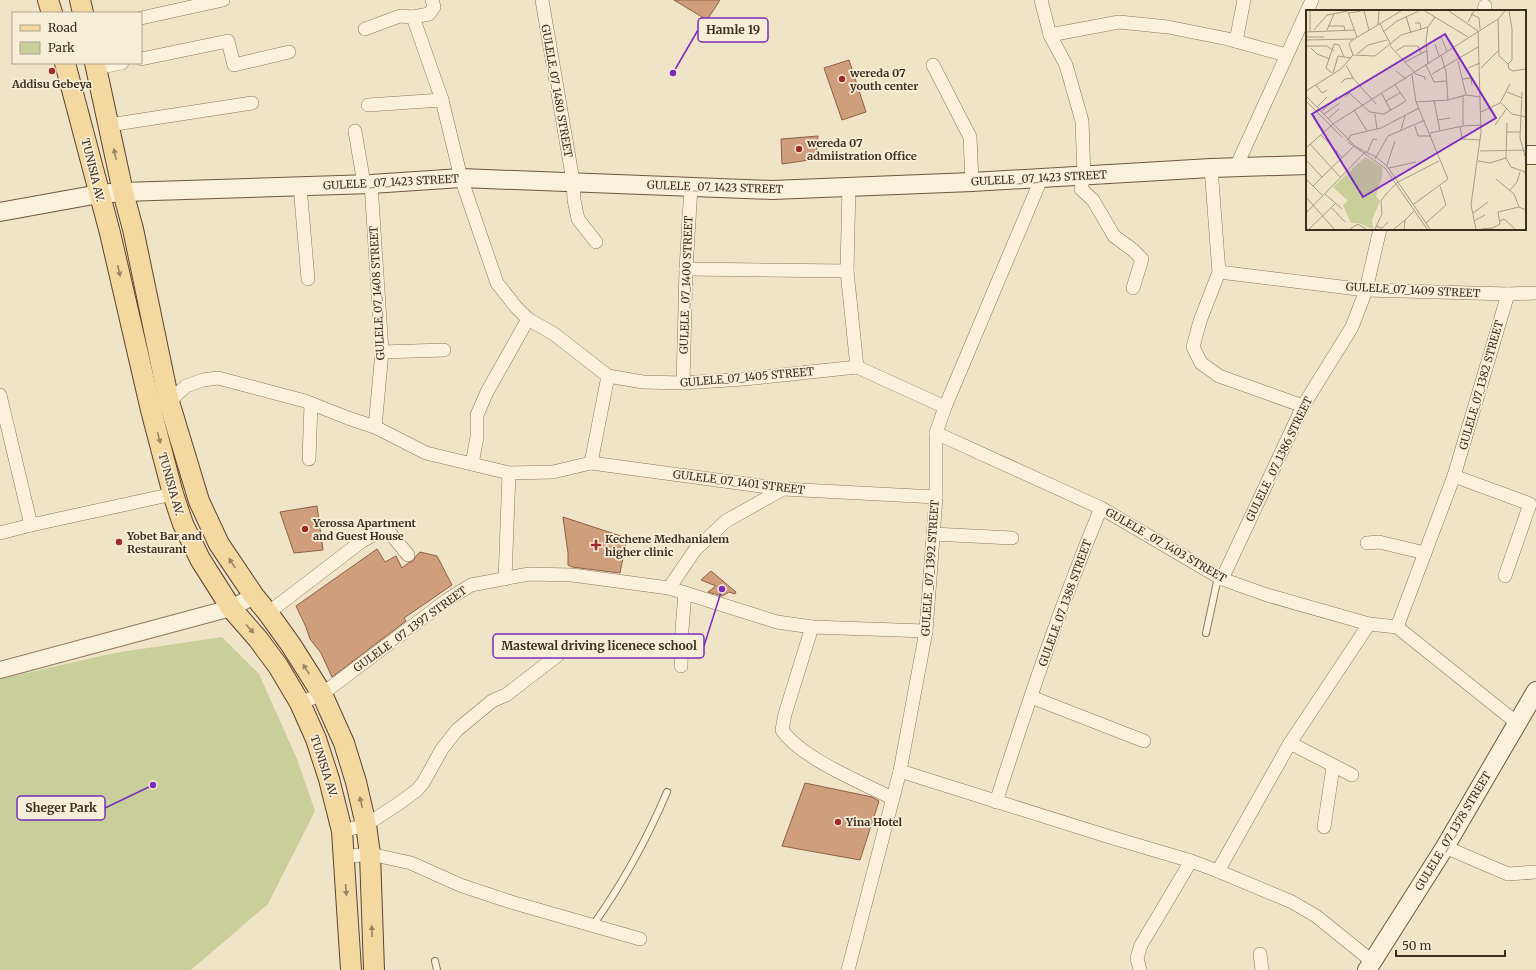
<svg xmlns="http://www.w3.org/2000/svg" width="1536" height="970" font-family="Merriweather,serif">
<rect width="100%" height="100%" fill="#f0e4c8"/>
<polygon fill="#c9cf9b" points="222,637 259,674 297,759 315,811 268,904 191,970 0,970 0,679 114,653"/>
<g fill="#cf9f7d" stroke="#8d5f41">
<polygon points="674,0 720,0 707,20"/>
<polygon points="849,60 866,112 842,120 824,68"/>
<polygon points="818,136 816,159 782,164 781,139"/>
<polygon points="317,506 323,550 294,553 280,512"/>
<polygon points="563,517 627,538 620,573 572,567 568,565 568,553"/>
<polygon points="377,549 385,562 396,556 402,568 408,563 413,561 416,556 420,552 437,556 452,585 404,618 406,621 332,677 321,653 310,639 306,627 296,606"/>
<polygon points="711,571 736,592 735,594 729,592 722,596 708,592 716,586 701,580"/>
<polygon points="805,783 872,797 879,801 860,860 782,846"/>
</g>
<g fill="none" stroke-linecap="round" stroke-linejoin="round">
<defs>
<g id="service">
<polyline points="1206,633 1218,577"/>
<path d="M 593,925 C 623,883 647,839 667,792"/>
<polyline points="435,961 437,970"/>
</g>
<g id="minor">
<polyline points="542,0 573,181 574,200 578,219 596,242"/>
<polyline points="1041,0 1050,35 1066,65 1082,121 1084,176 1081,189 1093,200 1114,236 1133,250 1142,259 1133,288"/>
<polyline points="1484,11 1485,6"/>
<polyline points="413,17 429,14 434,7 432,0"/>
<polyline points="141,18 223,0"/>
<polyline points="365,29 400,16 413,17 442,100 461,178 497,283 516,307 528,319 554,334 608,376 643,382 683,383 744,379 857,367"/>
<polyline points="1050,35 1119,22 1168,27 1228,39 1286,55"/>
<polyline points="1236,41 1244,0"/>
<polyline points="141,59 228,41 234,65 289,52"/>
<polyline points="933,65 970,137 972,182"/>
<polyline points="96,68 122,63"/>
<polyline points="368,105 442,100"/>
<polyline points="109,125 252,103"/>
<polyline points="355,131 364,184"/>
<polyline points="1236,167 1312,0"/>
<polyline points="1211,168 1219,272 1200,321 1193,347 1201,363 1219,376 1303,406"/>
<polyline points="371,184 382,352 375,427"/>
<polyline points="300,186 308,279"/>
<polyline points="849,186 847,271 857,367"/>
<polyline points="686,269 847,271"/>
<polyline points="1219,272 1366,290 1508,294 1536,293"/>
<polyline points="382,352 444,350"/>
<polyline points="857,367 945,407"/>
<polyline points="683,383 686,269 691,187"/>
<polyline points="0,395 31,525"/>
<polyline points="165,404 169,402 186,386 203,380 218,378 305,401 348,418 375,427 426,453 509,473 553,472 591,463 783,489 936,497"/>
<polyline points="936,433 1101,508 1222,579 1267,595 1369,624 1397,627 1517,723"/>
<polyline points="309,459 311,404"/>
<polyline points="591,463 608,376"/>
<polyline points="472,464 477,437 477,415 487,392 528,319"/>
<polyline points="1454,476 1530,504 1505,576"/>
<polyline points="0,533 31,525 173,494"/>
<polyline points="933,534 1012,538"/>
<polyline points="1367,543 1379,542 1425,553"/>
<polyline points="505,579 509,473"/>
<polyline points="1222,579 1303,406 1352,327 1366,290 1380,229"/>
<polyline points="669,588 695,550 726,521 783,489"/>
<polyline points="268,613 362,541 386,528 408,555"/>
<path d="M 812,627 L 785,714 L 782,730 C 802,759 861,782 892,798"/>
<polyline points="1397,627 1454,476 1508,294"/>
<polyline points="681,666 682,630 685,593"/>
<polyline points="1031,697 1144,741"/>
<polyline points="300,703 322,694 447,600 471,585 529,574 572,575 669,588 777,622 812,627 926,631"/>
<polyline points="1290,743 1352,775"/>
<polyline points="900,771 1110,837 1191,861 1218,871 1292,902 1316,916 1373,962"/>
<path d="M 996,802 C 1028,703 1061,604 1101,508"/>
<polyline points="1324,827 1333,767"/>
<polyline points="342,831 366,825 401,802 417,790 423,783 442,749 457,730 492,701 506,695 558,655"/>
<polyline points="1445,847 1508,874 1536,872"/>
<polyline points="343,857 370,854 411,863 460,885 511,902 640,939"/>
<polyline points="1218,871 1290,743 1369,624"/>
<polyline points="1260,954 1262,970"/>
<polyline points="848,970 900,771 926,631 936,497 936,433 945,407 1042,177"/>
<polyline points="1140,970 1137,958 1141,945 1191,861"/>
</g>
<polyline id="tertiary" points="0,670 231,608 254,596"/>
<g id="secondary">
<polyline points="1525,155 1536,155"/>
<polyline points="0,212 99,194 123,192 371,184 461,178 772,190 972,182 1211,168 1307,165"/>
<polyline points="1367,970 1445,847 1536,691"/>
</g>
<g id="primary">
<polyline points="48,0 52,13"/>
<polyline points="80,0 83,13"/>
<polyline points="65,63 110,233 151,410 173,494 183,524 200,559 231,608 258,639 278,666 300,703 316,739 329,779 342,831 351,970"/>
<polyline points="95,63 123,192 133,229 169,402 199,501 219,544 254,596 268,613 291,645 322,694 344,743 356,782 366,825 370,854 374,970"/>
</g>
</defs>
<use href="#service" stroke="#8d765c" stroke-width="8"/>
<use href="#minor" stroke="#8d765c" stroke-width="14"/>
<use href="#tertiary" stroke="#8d765c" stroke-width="18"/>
<use href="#secondary" stroke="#6f573f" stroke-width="20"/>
<use href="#primary" stroke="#5b4430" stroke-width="22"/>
<use href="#service" stroke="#faf1dc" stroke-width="6"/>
<use href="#minor" stroke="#faf1dc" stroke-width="13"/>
<use href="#tertiary" stroke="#faf1dc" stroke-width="16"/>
<use href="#secondary" stroke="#faf1dc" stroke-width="18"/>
<use href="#primary" stroke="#f3d9a0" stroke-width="20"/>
</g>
<defs><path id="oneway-solid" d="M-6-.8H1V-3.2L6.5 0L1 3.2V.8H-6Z"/></defs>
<g fill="#988460">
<use href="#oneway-solid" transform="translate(115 154) rotate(-102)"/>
<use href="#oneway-solid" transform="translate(119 271) rotate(77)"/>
<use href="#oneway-solid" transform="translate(159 438) rotate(76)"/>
<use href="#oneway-solid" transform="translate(232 563) rotate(-123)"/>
<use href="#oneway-solid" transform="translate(250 629) rotate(48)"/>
<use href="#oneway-solid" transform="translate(306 669) rotate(-122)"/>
<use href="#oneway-solid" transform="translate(361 802) rotate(-103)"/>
<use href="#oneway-solid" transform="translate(346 890) rotate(86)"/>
<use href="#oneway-solid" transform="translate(372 931) rotate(-92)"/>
</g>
<g fill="#9e2a2b" stroke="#f7eed8" stroke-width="1.5">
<circle cx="52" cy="71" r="4"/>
<circle cx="842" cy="79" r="4"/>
<circle cx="799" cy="149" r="4"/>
<circle cx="305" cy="529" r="4"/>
<circle cx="119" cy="542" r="4"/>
<path d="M594 539h4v4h4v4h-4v4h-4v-4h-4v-4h4z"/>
<circle cx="838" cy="822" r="4"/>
</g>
<g text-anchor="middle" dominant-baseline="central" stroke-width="3.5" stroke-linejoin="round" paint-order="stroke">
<g font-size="11" font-weight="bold" fill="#3d2e20" stroke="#f7eed8" text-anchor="start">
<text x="850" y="73">wereda 07<tspan x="850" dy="13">youth center</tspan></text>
<text x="52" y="84" text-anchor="middle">Addisu Gebeya</text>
<text x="807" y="143">wereda 07<tspan x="807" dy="13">admiistration Office</tspan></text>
<text x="313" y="523">Yerossa Apartment<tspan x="313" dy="13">and Guest House</tspan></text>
<text x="127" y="536">Yobet Bar and<tspan x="127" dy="13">Restaurant</tspan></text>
<text x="605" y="539">Kechene Medhanialem<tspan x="605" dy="13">higher clinic</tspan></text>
<text x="846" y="822">Yina Hotel</text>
</g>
<g font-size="11" fill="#3d2e20" stroke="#f7eed8">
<text transform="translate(557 91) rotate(80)">GULELE_07_1480 STREET</text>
<text transform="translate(93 170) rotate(76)">TUNISIA AV.</text>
<text transform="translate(1039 178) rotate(-3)">GULELE _07_1423 STREET</text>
<text transform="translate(391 182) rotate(-3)">GULELE _07_1423 STREET</text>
<text transform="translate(715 187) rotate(2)">GULELE _07_1423 STREET</text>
<text transform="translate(686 285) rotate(-88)">GULELE _07_1400 STREET</text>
<text transform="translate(1413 290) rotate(3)">GULELE_07_1409 STREET</text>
<text transform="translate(377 293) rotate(-93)">GULELE_07_1408 STREET</text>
<text transform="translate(747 377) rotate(-5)">GULELE_07_1405 STREET</text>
<text transform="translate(1481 385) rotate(-74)">GULELE_07_1382 STREET</text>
<text transform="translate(1279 459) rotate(-64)">GULELE _07_1386 STREET</text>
<text transform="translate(739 482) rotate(7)">GULELE_07_1401 STREET</text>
<text transform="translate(171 484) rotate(74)">TUNISIA AV.</text>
<text transform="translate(1166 545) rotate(30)">GULELE _07_1403 STREET</text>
<text transform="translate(930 568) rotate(-86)">GULELE _07_1392 STREET</text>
<text transform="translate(1065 603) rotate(-70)">GULELE_07_1388 STREET</text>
<text transform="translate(410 629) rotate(-36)">GULELE _07_1397 STREET</text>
<text transform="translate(324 766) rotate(72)">TUNISIA AV.</text>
<text transform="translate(1453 831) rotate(-59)">GULELE _07_1378 STREET</text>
</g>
</g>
<g transform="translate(1306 10)">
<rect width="220" height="220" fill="#f0e4c8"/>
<path d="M 59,147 L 76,157 L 76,168 L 70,186 L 74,191 L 66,210 L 67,219 L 53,213 L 45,213 L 37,195 L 42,191 L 27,177 Z" fill="#c9cf9b"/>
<path fill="none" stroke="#a89b85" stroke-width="1" d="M 58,1 L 63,20M 119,1 L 162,27M 143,1 L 172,21M 42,2 L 51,27M 43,3 L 55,1M 165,4 L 173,8 L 174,19M 100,6 L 105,23M 192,9 L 193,46 L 202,54M 162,12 L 168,1M 109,13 L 114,13 L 115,20M 74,14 L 85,35M 72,15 L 73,1M 22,16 L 38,16 L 39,21M 8,20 L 21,5 L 42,1M 21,20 L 28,4M 0,22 L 49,20M 4,22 L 4,1M 77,22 L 91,11 L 113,1M 1,27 L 18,27M 135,27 L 141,41M 0,30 L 48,29M 129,34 L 133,46M 0,36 L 21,36 L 28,41M 84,36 L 110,64 L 119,67 L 119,70M 5,38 L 11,44 L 24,49M 90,41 L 98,36 L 112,36 L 115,43M 51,44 L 62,35 L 81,30M 47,45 L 69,46 L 95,25 L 122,17 L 129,7M 47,45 L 43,34 L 45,31 L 95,1M 135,45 L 140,62 L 142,90M 152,51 L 160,85M 99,52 L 120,41M 122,54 L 120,31 L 122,17M 202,54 L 206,50 L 206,19 L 203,1M 202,54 L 203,59 L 207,61 L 220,59M 40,55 L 47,68 L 70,94M 120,55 L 128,72 L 140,71M 162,58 L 174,53M 175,58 L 193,40M 90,61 L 100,69M 26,63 L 20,58 L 28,34 L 33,35 L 38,47M 27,63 L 32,46 L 45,48M 126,64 L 172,37M 106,65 L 110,92 L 142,169 L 108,194M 157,69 L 165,68 L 166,75M 35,73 L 39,69 L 47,68M 10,75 L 16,83 L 21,80M 89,75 L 100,91M 0,81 L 35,59 L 47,45M 201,82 L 216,88M 216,82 L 214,128 L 219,146M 76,84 L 85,101M 0,86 L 50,137 L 70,147 L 81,156 L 124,219M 39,87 L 43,83 L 64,102 L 78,104 L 100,91M 128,90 L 134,121M 0,91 L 36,127M 80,91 L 94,83M 110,92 L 142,90 L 160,85 L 174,87M 195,93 L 206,104 L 220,107M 11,97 L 21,87M 48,100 L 61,121M 15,102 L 31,87M 175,102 L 194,93 L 204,74M 18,104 L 34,93M 69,104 L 71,119M 22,109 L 33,99M 132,110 L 144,108M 157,115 L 157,86M 189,115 L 201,98M 109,116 L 112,126 L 125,126M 154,116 L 156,129 L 174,130M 95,120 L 99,106M 201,122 L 215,122M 124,123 L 157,116 L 175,115M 15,125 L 36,147M 41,131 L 45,125 L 75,118 L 113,98M 42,132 L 79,158 L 121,219M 4,134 L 35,168M 0,138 L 27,114 L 192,9 L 199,1M 174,141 L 220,140M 61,143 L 67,129 L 71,130M 200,148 L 201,113M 200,148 L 205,157 L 219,162 L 220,168M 69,149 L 82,126 L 119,110M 0,150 L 16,167 L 7,176M 172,151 L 184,153 L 200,148M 81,155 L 89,131M 83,158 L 110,152M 16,167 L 47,137M 0,169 L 17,186M 190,169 L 208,184 L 213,197 L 220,200M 204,180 L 211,172 L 214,162M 19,184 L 36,199M 0,187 L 28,219M 26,198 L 39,212M 192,202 L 213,197M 0,203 L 59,142M 167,203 L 182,192M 168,211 L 179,205M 194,211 L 198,209 L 209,219M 120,213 L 140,195 L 134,176M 70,216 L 76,218 L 82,212M 3,219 L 30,193M 44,219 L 52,214 L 60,219M 69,219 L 76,204 L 75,191 L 80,184 L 92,172 L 133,151M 88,219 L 99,210M 98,219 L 99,210 L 108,201M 170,219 L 165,195 L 175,122 L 172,21M 175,219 L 187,218 L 194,214 L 192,202"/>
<path fill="#7b2cbf" fill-opacity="0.15" stroke="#7b2cbf" stroke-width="2" d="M 139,24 L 190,108 L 57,187 L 6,104 Z"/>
<rect width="220" height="220" fill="none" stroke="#3d2e20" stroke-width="2"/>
</g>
<path fill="none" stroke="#7b2cbf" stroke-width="1.5" d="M673 73L698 30M722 589L704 646M153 785L105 808"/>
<g fill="#7b2cbf" stroke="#f7eed8" stroke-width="1.5">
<circle cx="673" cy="73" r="4"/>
<circle cx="722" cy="589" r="4"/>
<circle cx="153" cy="785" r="4"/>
</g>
<g fill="#f7eed8" stroke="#7b2cbf" stroke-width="1.5">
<rect x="698" y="18" width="70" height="24" rx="4"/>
<rect x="493" y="634" width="211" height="24" rx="4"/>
<rect x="17" y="796" width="88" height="24" rx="4"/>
</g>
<g font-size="12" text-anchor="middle" font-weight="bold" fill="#3d2e20">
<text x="733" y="34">Hamle 19</text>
<text x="599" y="650">Mastewal driving licenece school</text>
<text x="61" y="812">Sheger Park</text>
</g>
<rect x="12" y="12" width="130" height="52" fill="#f7eed8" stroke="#ada18e"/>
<rect x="20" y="25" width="20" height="6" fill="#f3d9a0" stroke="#ada18e"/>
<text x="48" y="32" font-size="12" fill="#3d2e20">Road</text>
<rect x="20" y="42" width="20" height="12" fill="#c9cf9b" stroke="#ada18e"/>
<text x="48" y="52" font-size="12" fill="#3d2e20">Park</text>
<path d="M1396 950v6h109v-6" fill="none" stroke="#3d2e20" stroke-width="2"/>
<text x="1402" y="950" font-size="12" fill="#3d2e20" stroke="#f7eed8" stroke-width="3" paint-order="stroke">50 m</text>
</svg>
